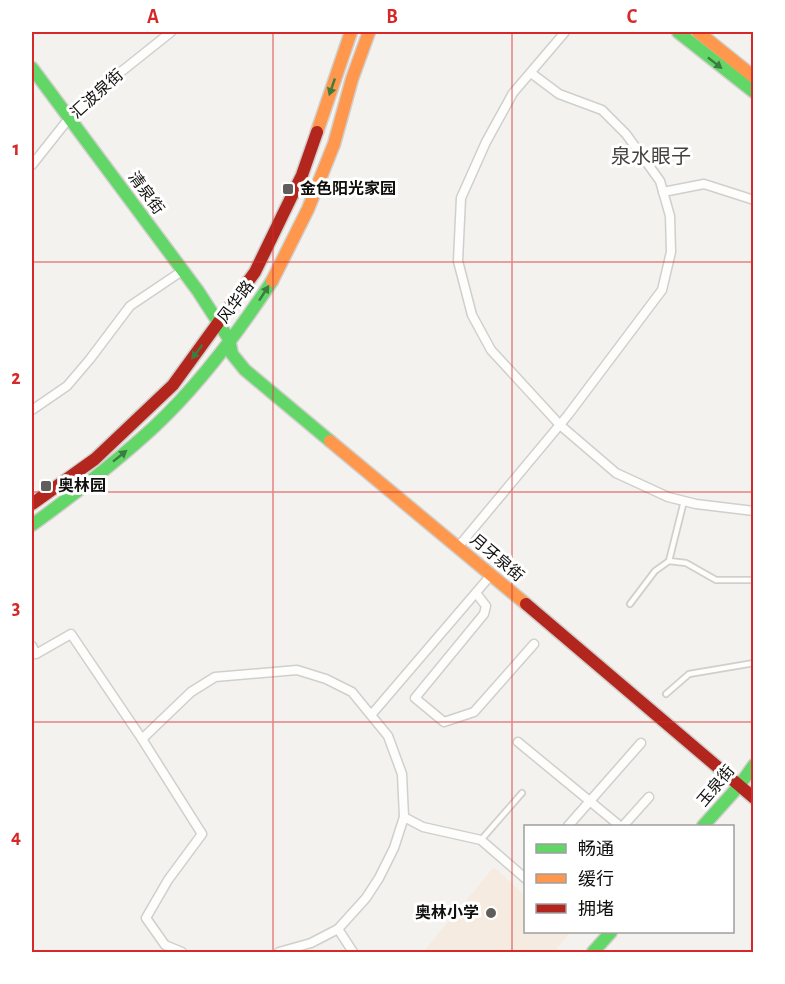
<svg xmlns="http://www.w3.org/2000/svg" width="785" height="984" font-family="'Alegreya Sans','Noto Sans SC',sans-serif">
<rect width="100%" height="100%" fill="#f3f2ee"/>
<polygon fill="#f6ebe0" points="494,867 525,895 526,932 567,932 569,934 554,952 423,952"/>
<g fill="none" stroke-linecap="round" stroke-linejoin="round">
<defs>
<g id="lane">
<polyline points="669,561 684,501"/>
<polyline points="630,604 655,571 669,561 686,563 716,580 754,580"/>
<polyline points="666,694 689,674 754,663"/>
<polyline points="481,840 522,793"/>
</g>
<g id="street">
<polyline points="565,32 513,93 486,142 461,198 458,261 472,315 491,350 560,425 616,473 668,497 696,504 754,511"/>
<polyline points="32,165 70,117 107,83 171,32"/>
<polyline points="663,192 704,184 754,200"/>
<polyline points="32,410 67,386 90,359 130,306 182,271"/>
<polyline points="458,547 568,415 662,290 671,252 670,216 660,181 626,134 602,110 559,94 531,73"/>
<polyline points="476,593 486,606 484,614 415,698 444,722 474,712 534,644"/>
<polyline points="32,646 36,654 71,634 142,739 202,834 168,880 146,918 165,945 182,952"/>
<polyline points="372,714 491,575"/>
<polyline points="142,739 191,692 215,677 297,670 326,679 352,692 388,736 402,774 404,817 394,848 379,878 366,898 338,929 311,943 279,952"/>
<polyline points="518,742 620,826"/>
<polyline points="404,817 423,827 481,840 526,879"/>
<polyline points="568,826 641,743"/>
<polyline points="623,826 649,797"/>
<polyline points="338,929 353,952"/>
</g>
<g id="fast">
<polyline points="678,32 754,92"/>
<polyline points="32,68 198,291 229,339 232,354 245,370 330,441"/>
<path d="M 32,525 C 72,496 117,461 154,427 C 198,386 239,331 272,281"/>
<polyline points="703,826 739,786 754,765"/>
<polyline points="593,952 611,932"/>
</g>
<g id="slow">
<polyline points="698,32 754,77"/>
<polyline points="317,132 351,32"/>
<polyline points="272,281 308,209 334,144 352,79 369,32"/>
<polyline points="330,441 526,604"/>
</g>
<g id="jam">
<polyline points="32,504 95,459 173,385 255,272 302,175 317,132"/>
<polyline points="526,604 754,798"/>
</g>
</defs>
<use href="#lane" stroke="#d0cfcc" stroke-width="8"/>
<use href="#street" stroke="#d0cfcc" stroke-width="11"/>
<use href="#fast" stroke="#d0cfcc" stroke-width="15"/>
<use href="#slow" stroke="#d0cfcc" stroke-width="15"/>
<use href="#jam" stroke="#d0cfcc" stroke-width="15"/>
<use href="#lane" stroke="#fdfdfc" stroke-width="4.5"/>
<use href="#street" stroke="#fdfdfc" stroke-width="8"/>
<use href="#fast" stroke="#63d668" stroke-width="12"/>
<use href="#slow" stroke="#ff974d" stroke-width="12"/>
<use href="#jam" stroke="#b3261e" stroke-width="12"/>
</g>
<defs><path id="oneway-solid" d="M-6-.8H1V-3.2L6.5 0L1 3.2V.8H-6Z" transform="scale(1.5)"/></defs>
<g fill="#3d7c3f">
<use href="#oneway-solid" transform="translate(715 63) rotate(38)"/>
<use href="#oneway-solid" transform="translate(332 87) rotate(109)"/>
<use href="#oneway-solid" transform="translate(264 293) rotate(-57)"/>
<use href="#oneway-solid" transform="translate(197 352) rotate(127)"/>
<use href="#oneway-solid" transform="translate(120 456) rotate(-39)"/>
</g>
<path fill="none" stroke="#d62828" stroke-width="1.5" stroke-opacity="0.55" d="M 273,32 L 273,952M 512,32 L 512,952M 32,262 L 754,262M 32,492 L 754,492M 32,722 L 754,722"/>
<g fill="#5f5e5c" stroke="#fff" stroke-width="2">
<rect x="282" y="183" width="12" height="12" rx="3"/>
<rect x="40" y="480" width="12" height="12" rx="3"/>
<circle cx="491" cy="913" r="6"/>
</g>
<g text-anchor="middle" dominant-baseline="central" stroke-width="6" stroke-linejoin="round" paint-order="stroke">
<g font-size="16" fill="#0f0f0d" stroke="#fff">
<text transform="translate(97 94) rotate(-42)">汇波泉街</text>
<text transform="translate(146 193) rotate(54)">清泉街</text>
<text transform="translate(236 302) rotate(-53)">风华路</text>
<text transform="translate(497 558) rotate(40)">月牙泉街</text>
<text transform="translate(716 786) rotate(-50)">玉泉街</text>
</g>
<g font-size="16" font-weight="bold" fill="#0f0f0d" stroke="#fff" text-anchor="start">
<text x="300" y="189">金色阳光家园</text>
<text x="58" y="486">奥林园</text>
<text x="479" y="913" text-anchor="end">奥林小学</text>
</g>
<g font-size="20" fill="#44423d" stroke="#fff">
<text x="651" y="157">泉水眼子</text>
</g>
</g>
<rect width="785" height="984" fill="none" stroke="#ffffff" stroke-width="66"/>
<rect x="524" y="825" width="210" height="108" fill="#ffffff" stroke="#9f9f9e" stroke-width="1.5"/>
<rect x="536" y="844" width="30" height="9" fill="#63d668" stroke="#9f9f9e" stroke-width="1.5"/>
<text x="578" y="855" font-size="18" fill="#0f0f0d">畅通</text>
<rect x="536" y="874" width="30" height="9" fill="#ff974d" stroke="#9f9f9e" stroke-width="1.5"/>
<text x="578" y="885" font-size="18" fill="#0f0f0d">缓行</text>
<rect x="536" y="904" width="30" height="9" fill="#b3261e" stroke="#9f9f9e" stroke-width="1.5"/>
<text x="578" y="915" font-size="18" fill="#0f0f0d">拥堵</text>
<rect x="33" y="33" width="719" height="918" fill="none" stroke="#d62828" stroke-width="2"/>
<g font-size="20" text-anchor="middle" font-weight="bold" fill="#d62828">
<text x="153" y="23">A</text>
<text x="392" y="23">B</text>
<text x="632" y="23">C</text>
<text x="16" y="155">1</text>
<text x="16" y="384">2</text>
<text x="16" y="614">3</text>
<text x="16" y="843">4</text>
</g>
</svg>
